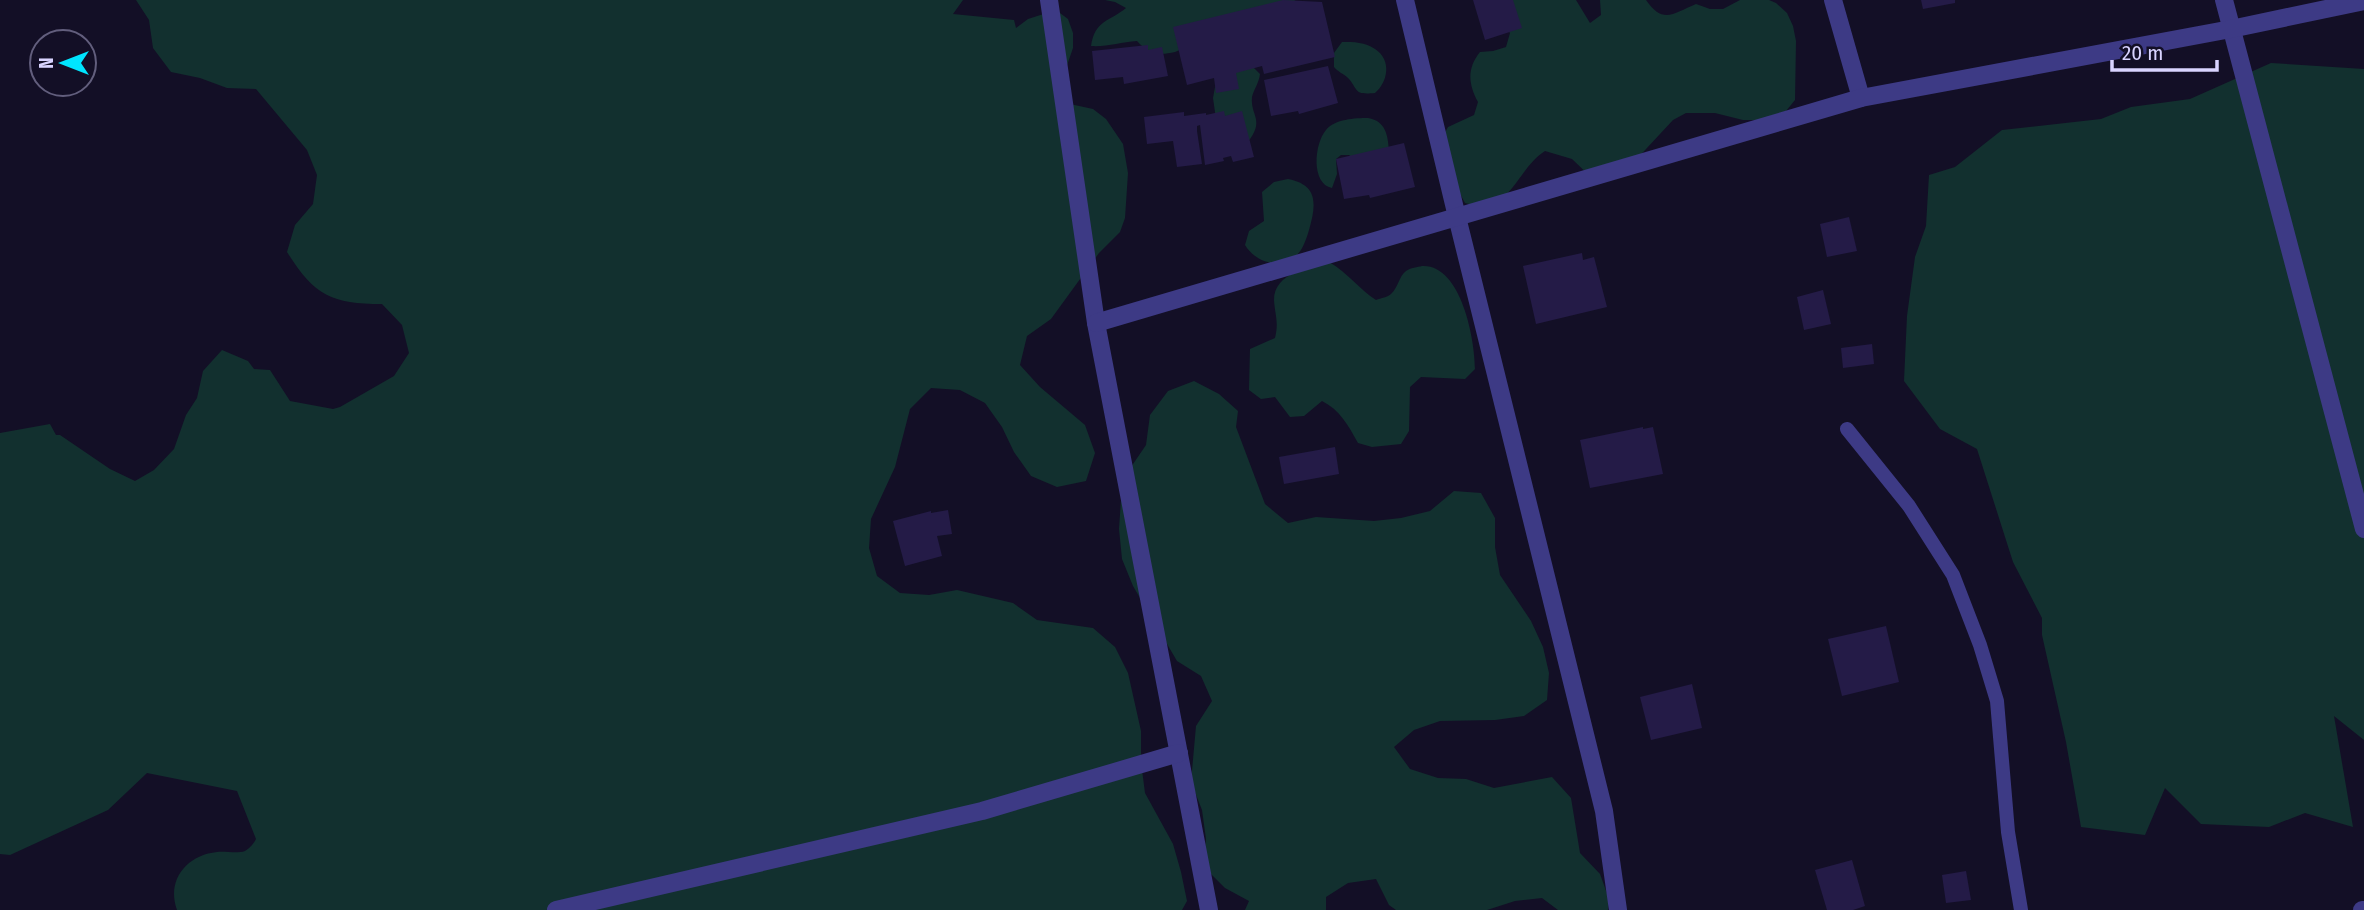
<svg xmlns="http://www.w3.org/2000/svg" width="2364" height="910" font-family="'Fira Sans Condensed',sans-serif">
<rect width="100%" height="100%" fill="#130f26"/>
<g fill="#12302f">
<path d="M 136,0 L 963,0 L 953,14 L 1014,20 L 1016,28 L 1028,19 L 1056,10 L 1068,19 L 1073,33 L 1073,48 L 1063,77 L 1070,104 L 1093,109 L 1106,119 L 1123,144 L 1128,173 L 1125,218 L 1120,232 L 1099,253 L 1051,319 L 1027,336 L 1020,365 L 1040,387 L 1085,425 L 1095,453 L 1086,481 L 1057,487 L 1031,476 L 1014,452 L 1002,427 L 985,403 L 960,390 L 931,388 L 910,409 L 895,467 L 871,519 L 869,548 L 877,576 L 900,593 L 929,595 L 957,590 L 1013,603 L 1037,620 L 1093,628 L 1115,647 L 1128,673 L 1141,731 L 1141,762 L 1145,793 L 1173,844 L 1181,872 L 1187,901 L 1182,910 L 177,910 C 166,880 187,855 217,852 C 226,851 237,854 245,851 C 250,848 254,843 256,839 L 237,791 L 147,773 L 108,810 L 10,855 L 0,854 L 0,433 L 50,424 L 56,435 L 60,435 L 110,469 L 135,481 L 154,470 L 174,449 L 186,415 L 197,398 L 203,371 L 222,350 L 248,361 L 254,369 L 270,370 L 290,401 L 333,409 L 340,407 L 394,376 L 409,353 L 402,325 L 382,304 C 331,304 314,295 287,252 L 295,225 L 313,204 L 317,175 L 307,150 L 256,89 L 227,88 L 200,78 L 171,72 L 153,48 L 149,20 Z"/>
<path d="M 1105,0 L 1296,0 L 1175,52 C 1158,56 1149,54 1137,41 C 1121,42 1107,47 1091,46 C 1095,20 1109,22 1126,8 L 1115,2 Z"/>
<path d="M 1497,0 L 1576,0 L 1590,23 L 1601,15 L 1600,0 L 1646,0 C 1663,25 1674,13 1696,4 L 1710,9 L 1723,9 L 1740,0 L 1769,0 L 1776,3 L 1787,13 L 1793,26 L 1796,41 L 1795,100 L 1786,111 L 1758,120 L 1743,120 L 1715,113 L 1686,113 L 1673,120 L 1633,163 L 1593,179 L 1572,159 L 1545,151 C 1515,170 1512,216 1465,203 L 1459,192 L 1441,140 L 1448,127 L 1474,115 L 1478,102 C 1468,84 1467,68 1480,52 L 1493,51 L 1506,47 L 1510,33 L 1501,22 Z"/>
<path d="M 1342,42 C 1354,42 1365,42 1375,49 C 1392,60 1388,82 1375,93 C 1353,95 1359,90 1348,78 C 1344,74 1338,72 1334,67 L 1334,53 Z"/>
<polygon points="2271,63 2364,69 2364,740 2334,716 2353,827 2305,813 2269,827 2201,824 2165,788 2145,835 2081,827 2066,742 2042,635 2042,618 2013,562 1977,449 1940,429 1904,381 1907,316 1915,257 1926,226 1929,175 1955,167 2002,130 2101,119 2131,107 2190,99"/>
<path d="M 1250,64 L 1260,74 C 1259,83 1254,89 1252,97 C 1250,116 1266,120 1247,143 L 1216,119 L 1213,98 L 1218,71 Z"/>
<path d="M 1368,118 C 1386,121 1388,136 1389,151 L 1360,163 L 1349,155 L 1341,155 L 1336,159 L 1337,174 L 1332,188 C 1311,184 1314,144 1326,130 C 1335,119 1355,118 1368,118 Z"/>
<path d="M 1288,179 C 1319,185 1316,205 1309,230 C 1306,240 1302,253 1293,258 C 1275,269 1255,261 1245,245 L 1249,231 L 1264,221 L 1262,192 L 1274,182 Z"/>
<path d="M 1329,262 C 1348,273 1359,289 1376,300 C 1381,298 1388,297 1391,294 C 1398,288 1399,276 1406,271 C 1410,268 1418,267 1422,266 C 1461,264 1475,339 1475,369 L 1465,379 L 1421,377 L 1410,387 L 1409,431 L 1401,444 L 1372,447 L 1358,443 C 1348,425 1340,410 1322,401 L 1304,416 L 1290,417 L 1275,397 L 1261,399 L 1249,390 L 1250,349 L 1275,338 C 1279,322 1275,315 1274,300 C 1274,273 1309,267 1329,262 Z"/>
<polygon points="1194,381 1219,394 1238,411 1236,427 1265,504 1288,523 1316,517 1374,521 1401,518 1430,511 1454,491 1481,493 1495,518 1495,547 1500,575 1531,621 1543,647 1549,673 1547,700 1524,716 1495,720 1440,721 1414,730 1394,747 1410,769 1438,778 1466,779 1494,788 1552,777 1571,798 1580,853 1600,874 1609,899 1608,910 1558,910 1542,898 1515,901 1487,910 1396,910 1389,905 1376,879 1348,883 1326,897 1326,910 1245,910 1249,901 1225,888 1203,866 1206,839 1202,810 1191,782 1196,726 1212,701 1201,676 1177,661 1133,586 1122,559 1119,529 1121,500 1129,470 1146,445 1150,415 1168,391"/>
</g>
<g fill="#241b47">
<polygon points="1283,0 1322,2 1335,57 1264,74 1262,66 1236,73 1239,89 1216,93 1214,78 1187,85 1173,27"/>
<polygon points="1473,0 1513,0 1522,28 1485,40"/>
<polygon points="1921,0 1955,0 1955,3 1923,9"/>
<polygon points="1148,45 1148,50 1162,47 1168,76 1124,84 1123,77 1095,80 1092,51"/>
<polygon points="1328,66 1338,103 1299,114 1298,111 1271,116 1264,80"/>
<polygon points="1224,111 1225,116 1242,111 1254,157 1233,162 1231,156 1223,158 1224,161 1205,165 1200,125 1197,126 1197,131 1202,164 1177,167 1173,141 1147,144 1144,117 1184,112 1184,116 1206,113 1206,115"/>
<polygon points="1404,143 1415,187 1370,198 1369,195 1344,199 1336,159"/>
<polygon points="1849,217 1857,251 1827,257 1820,224"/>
<polygon points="1582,253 1583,260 1594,257 1607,307 1536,324 1523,266"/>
<polygon points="1823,290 1831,324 1804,330 1797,297"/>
<polygon points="1872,344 1874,364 1843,368 1841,348"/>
<polygon points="1643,427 1643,429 1653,427 1663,474 1590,488 1580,440"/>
<polygon points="1335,447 1339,474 1284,484 1279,457"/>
<polygon points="948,510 952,534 937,536 942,556 905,566 893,521 931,511 931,513"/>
<polygon points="1886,626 1899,682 1842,696 1828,639"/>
<polygon points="1692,684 1702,728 1651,740 1640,697"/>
<polygon points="1852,860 1865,906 1853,910 1827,910 1815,870"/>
<polygon points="1966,871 1971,900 1946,903 1942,875"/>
</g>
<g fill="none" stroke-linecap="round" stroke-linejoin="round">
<polyline stroke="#3d3a85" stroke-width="14" points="1847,429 1909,506 1953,575 1980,645 1997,701 2008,832 2021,910"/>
<g stroke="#3d3a85" stroke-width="18">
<polyline points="1049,0 1096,323 1209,910"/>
<polyline points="1405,0 1457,217 1604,811 1618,910"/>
<polyline points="1833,0 1861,98"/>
<polyline points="2224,0 2364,529"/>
<polyline points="1096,323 1861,98 2231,29 2364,1"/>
<polyline points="556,910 982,811 1179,753"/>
<polyline points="2362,910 2364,910"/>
</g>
</g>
<g transform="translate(63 63) rotate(270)"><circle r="33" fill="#130f26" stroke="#625e7d" stroke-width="2"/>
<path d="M0-5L12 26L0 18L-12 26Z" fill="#00e5ff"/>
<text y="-10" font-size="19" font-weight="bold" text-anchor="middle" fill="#d9d4ff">N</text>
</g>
<path d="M2112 60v10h105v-10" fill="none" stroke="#d9d4ff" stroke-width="3.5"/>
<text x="2122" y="60" font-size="21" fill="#d9d4ff" stroke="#130f26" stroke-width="5" paint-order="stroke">20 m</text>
</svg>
